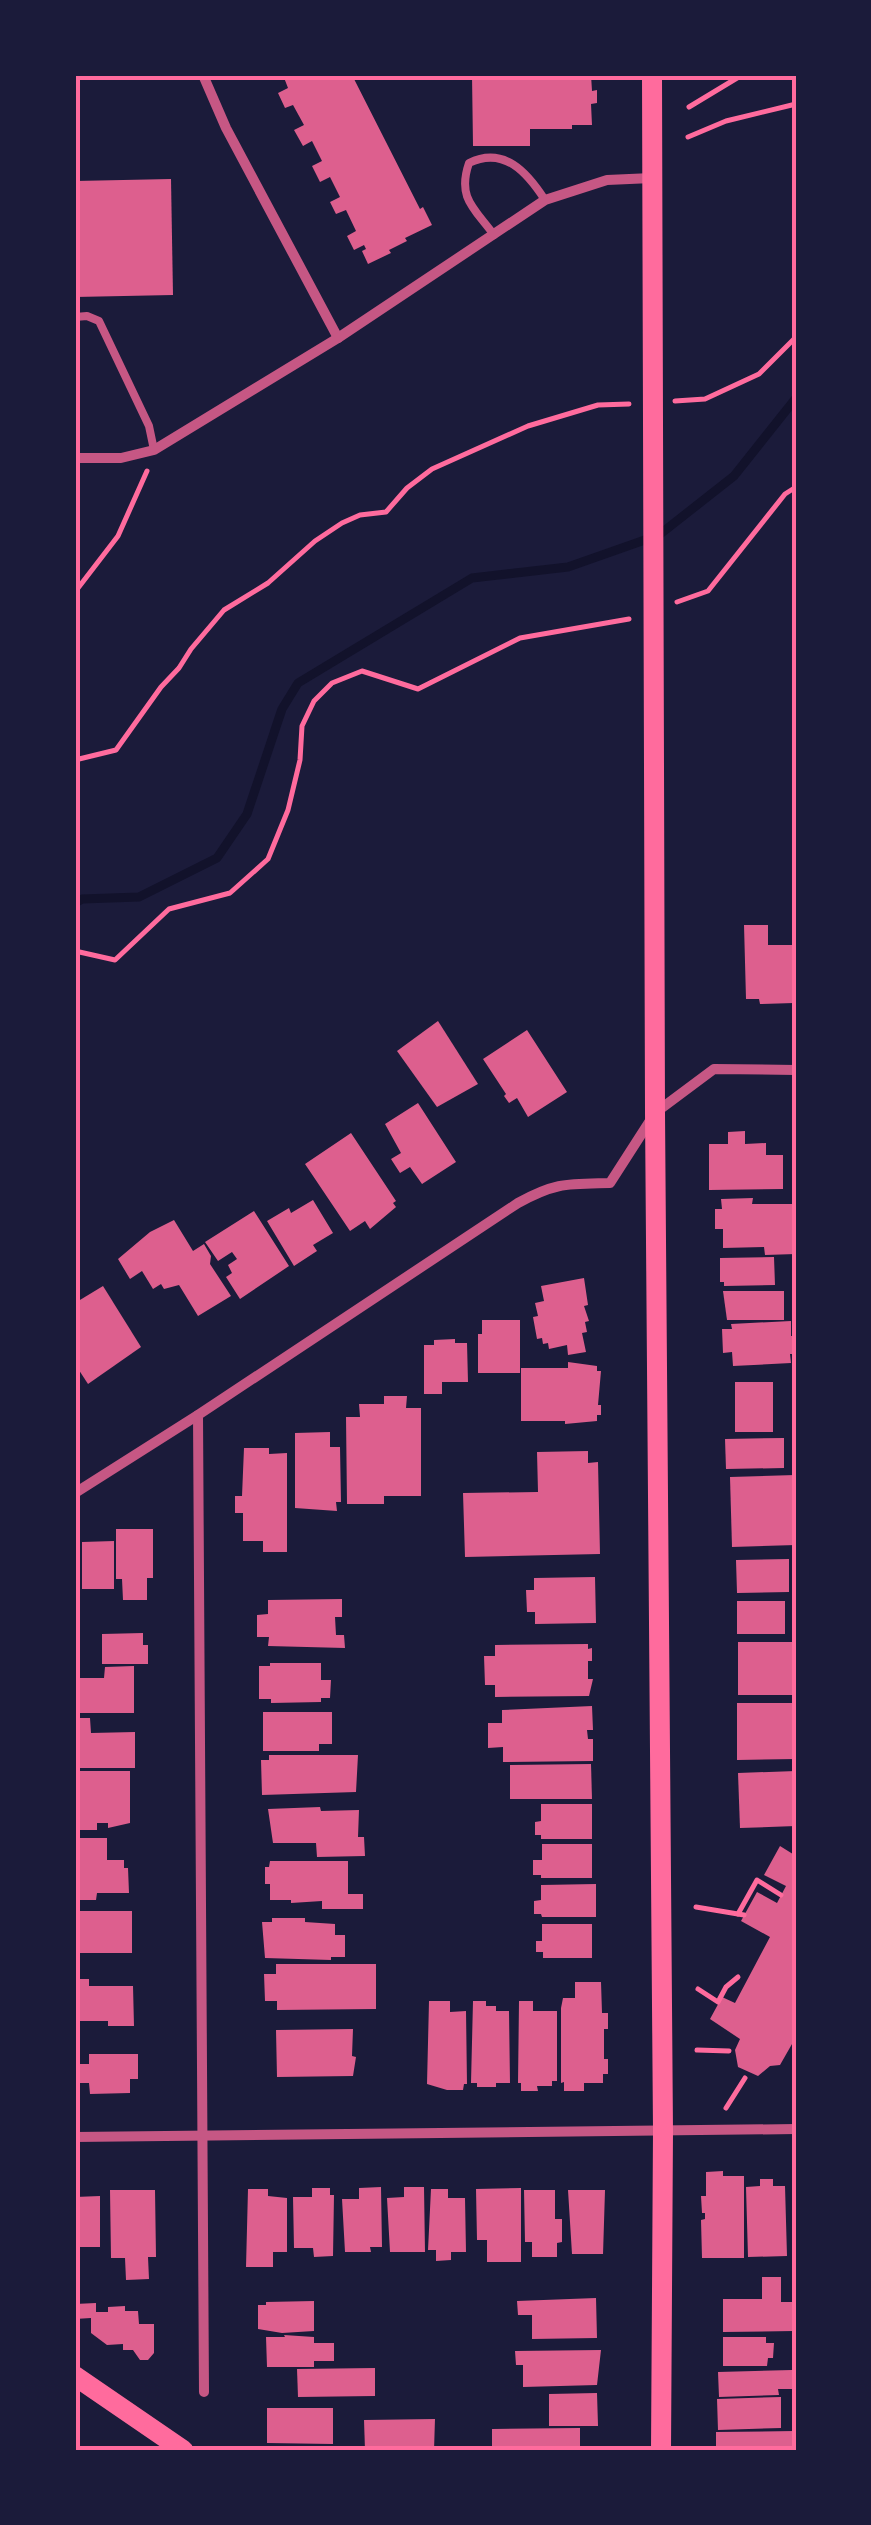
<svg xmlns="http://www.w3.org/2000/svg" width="871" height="2525" font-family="Signika,sans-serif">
<rect width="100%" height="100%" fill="#1b1b3a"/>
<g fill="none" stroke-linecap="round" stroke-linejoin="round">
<polyline stroke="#12122b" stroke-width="9" points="75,903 82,899 139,897 217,858 247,814 282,709 298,683 472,578 568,567 659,535 734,476 796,398"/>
</g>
<g fill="#dd5f8e">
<polygon points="283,75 352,75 420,209 423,207 432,225 405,238 407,241 389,250 391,253 368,264 362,251 366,249 364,245 354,250 347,236 356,231 346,210 336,214 330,202 340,197 330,177 320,182 312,166 322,161 312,141 303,146 294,130 304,125 293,105 285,108 278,93 288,88"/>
<polygon points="472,75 591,75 592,91 597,90 597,103 591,104 592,125 572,125 572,129 530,129 530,146 473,146"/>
<polygon points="171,179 173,295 75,297 75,181"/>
<polygon points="744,925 768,925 768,945 792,945 794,1003 760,1004 759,999 746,999"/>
<polygon points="438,1021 478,1084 437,1107 397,1051"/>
<polygon points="527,1030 567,1092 528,1117 517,1098 509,1103 504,1096 506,1094 483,1059"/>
<polygon points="418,1103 456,1162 422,1184 410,1167 400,1173 391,1159 401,1153 385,1124"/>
<polygon points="745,1131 745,1144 766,1143 766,1155 783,1155 783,1189 709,1190 709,1144 728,1144 728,1132"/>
<polygon points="351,1133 396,1201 393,1203 396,1207 370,1229 365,1221 350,1231 305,1164"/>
<polygon points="753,1198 752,1204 796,1204 796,1254 765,1255 764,1247 723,1248 723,1229 715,1229 715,1209 722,1209 721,1199"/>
<polygon points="313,1200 333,1233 313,1245 317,1251 294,1266 267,1221 289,1208 291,1213"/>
<polygon points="254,1211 289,1266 240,1299 226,1277 232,1273 228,1265 237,1259 232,1252 218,1261 205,1242"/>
<polygon points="174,1220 193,1251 204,1244 211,1256 210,1264 231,1296 198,1316 179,1285 164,1289 161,1284 153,1289 142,1271 130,1279 118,1259 150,1232"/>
<polygon points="774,1257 775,1285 724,1286 724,1282 720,1282 720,1258"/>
<polygon points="584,1278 588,1305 584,1306 589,1321 585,1322 587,1332 582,1333 586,1352 568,1355 567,1345 549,1349 548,1343 543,1344 542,1338 537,1339 533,1317 538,1316 535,1303 544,1301 541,1286"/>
<polygon points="103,1286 141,1347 88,1384 75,1364 75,1303"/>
<polygon points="723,1291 784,1291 784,1320 727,1320"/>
<polygon points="482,1320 520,1320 520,1373 478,1373 478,1334 482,1334"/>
<polygon points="791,1321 791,1336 796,1336 796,1354 790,1354 791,1363 733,1366 732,1352 723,1353 722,1329 732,1329 731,1324"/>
<polygon points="455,1339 455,1343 467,1343 468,1382 442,1382 442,1394 424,1394 424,1345 434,1345 434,1340"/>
<polygon points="568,1362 597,1366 597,1371 601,1371 598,1405 601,1405 601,1415 597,1415 597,1421 565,1424 565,1421 521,1421 521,1368 568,1368"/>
<rect x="735" y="1382" width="38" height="50"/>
<polygon points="384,1396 407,1396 406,1408 421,1408 421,1496 384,1496 384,1504 347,1504 346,1417 360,1417 359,1404 384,1404"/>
<polygon points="330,1432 330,1447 340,1447 341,1502 336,1502 337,1511 295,1508 295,1433"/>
<polygon points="784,1438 784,1468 726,1469 725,1439"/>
<polygon points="244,1448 269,1448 269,1454 287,1453 287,1552 263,1552 263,1541 243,1541 243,1513 235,1513 235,1496 242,1496"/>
<polygon points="588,1451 588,1463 598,1462 600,1554 465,1557 463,1493 538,1492 537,1452"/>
<polygon points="795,1475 796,1545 732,1547 730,1477"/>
<polygon points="116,1529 153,1529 153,1578 147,1578 147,1600 123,1600 122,1579 116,1579"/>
<polygon points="114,1541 114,1589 82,1589 82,1542"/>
<polygon points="789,1559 789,1592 737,1593 736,1560"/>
<rect x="75" y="1560" width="5" height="46"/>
<polygon points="595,1577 596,1623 535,1624 535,1612 527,1612 526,1590 534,1590 534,1578"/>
<polygon points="342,1599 342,1617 335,1617 336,1635 344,1635 345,1648 268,1646 269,1637 257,1637 257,1615 268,1614 268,1600"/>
<rect x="737" y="1601" width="48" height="33"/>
<polygon points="143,1633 143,1645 148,1645 148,1664 102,1664 102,1634"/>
<rect x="738" y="1642" width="58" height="53"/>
<polygon points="588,1644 588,1649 592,1648 592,1661 588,1661 588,1679 593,1679 589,1696 495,1697 495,1685 485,1685 484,1656 495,1656 495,1645"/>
<polygon points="270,1663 321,1663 321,1680 331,1680 330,1698 321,1698 321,1702 271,1703 271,1699 259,1699 259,1666 270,1666"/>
<polygon points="134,1666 134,1713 78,1713 80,1678 104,1678 105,1667"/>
<polygon points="737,1703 796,1703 796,1759 737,1760"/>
<polygon points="592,1706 593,1730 587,1730 588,1739 593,1739 593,1761 503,1762 503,1747 488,1748 488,1723 502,1723 502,1710"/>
<polygon points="263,1712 332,1712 332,1744 319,1744 319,1751 263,1751"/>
<polygon points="75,1718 90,1718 91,1733 135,1732 135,1768 75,1768"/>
<polygon points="269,1755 358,1755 356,1792 262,1795 261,1760 269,1760"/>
<polygon points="591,1764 592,1799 510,1799 510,1765"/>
<polygon points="75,1771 130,1771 130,1823 108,1828 108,1823 97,1823 97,1830 75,1830"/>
<polygon points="796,1771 796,1826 740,1828 738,1773"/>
<polygon points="541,1804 592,1804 592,1839 541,1839 541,1835 535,1835 535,1822 541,1821"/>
<polygon points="320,1807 321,1811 359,1810 358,1837 364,1837 365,1856 317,1857 316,1843 273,1843 268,1809"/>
<polygon points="75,1838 107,1838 107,1860 124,1860 124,1868 128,1868 129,1893 97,1893 96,1900 75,1900"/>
<polygon points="542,1844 592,1844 592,1878 541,1878 541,1875 533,1875 533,1860 542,1860"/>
<polygon points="780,1846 796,1856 796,2037 780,2065 770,2066 758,2076 738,2067 735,2050 740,2039 710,2019 722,1997 735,2003 770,1937 741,1921 757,1892 777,1903 786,1886 764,1875"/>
<polygon points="270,1861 348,1861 348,1894 363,1894 363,1909 322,1909 322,1901 291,1903 291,1900 270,1900 270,1884 265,1884 265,1867 269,1867"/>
<polygon points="596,1884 596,1917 542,1917 541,1914 534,1914 534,1901 541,1900 541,1885"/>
<rect x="75" y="1911" width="57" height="42"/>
<polygon points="272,1918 305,1918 305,1922 335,1924 335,1935 345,1935 345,1957 331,1957 331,1960 265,1958 262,1922 272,1922"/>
<polygon points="542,1924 592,1924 592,1958 543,1958 543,1952 536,1952 536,1941 542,1941"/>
<polygon points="276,1964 376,1964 376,2009 277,2010 277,2001 265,2001 264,1974 276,1974"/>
<polygon points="76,1979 89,1979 89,1986 133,1986 134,2026 108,2026 108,2021 75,2021"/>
<polygon points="575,1982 601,1982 602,2013 608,2013 608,2029 604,2029 604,2059 608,2059 608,2074 603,2074 603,2083 584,2083 584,2091 564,2091 564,2082 561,2083 561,2008 563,1998 575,1998"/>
<polygon points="429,2001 450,2001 450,2012 466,2011 467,2084 464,2084 463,2090 447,2090 427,2084"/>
<polygon points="473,2001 486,2001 486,2006 496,2006 496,2011 509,2011 510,2083 496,2083 496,2087 477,2087 477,2083 471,2083"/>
<polygon points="519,2001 533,2001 533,2011 557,2011 557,2081 552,2081 552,2086 537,2086 538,2091 521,2091 521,2083 518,2083"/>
<polygon points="353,2029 352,2056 356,2057 353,2076 277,2077 276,2030"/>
<polygon points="89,2054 138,2054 138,2079 130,2079 130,2093 90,2094 89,2083 79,2083 79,2064 89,2064"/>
<polygon points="723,2171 723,2176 744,2176 744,2258 702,2258 701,2220 705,2219 705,2213 702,2213 701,2196 706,2196 706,2172"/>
<polygon points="760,2179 773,2179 773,2186 785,2186 787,2256 748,2257 746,2187 760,2186"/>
<polygon points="381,2187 382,2247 370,2247 371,2252 345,2252 342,2199 359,2199 359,2188"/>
<polygon points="404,2187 424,2187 425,2252 390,2252 387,2198 404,2197"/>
<polygon points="312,2188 330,2188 330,2195 334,2195 333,2256 314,2257 313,2248 294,2248 293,2197 312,2197"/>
<polygon points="521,2188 521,2262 487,2262 487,2240 477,2240 476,2189"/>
<polygon points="248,2189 268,2189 268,2196 287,2198 287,2252 273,2252 273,2267 246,2267"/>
<polygon points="431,2189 448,2189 448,2198 465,2198 466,2252 451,2252 451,2260 436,2261 436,2250 428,2250"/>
<polygon points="110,2190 155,2190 156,2257 148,2257 149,2279 126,2280 125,2258 111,2258"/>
<polygon points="524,2190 555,2190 555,2219 562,2219 562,2242 557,2243 557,2257 532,2257 532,2242 525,2242"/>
<polygon points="568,2190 605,2190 603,2254 572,2254"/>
<polygon points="100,2196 100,2247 75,2247 75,2197"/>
<polygon points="762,2277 781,2277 781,2302 794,2302 794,2331 723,2332 723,2299 762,2299"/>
<polygon points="596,2298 597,2338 532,2339 532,2315 518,2315 517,2301"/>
<polygon points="314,2301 314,2331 282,2333 258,2329 258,2305 266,2305 266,2302"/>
<polygon points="96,2303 96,2312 108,2312 108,2307 125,2306 125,2311 138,2311 139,2324 154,2324 154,2353 148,2360 140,2360 133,2350 123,2350 123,2344 107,2345 91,2333 91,2318 75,2319 75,2304"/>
<polygon points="284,2335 314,2337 314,2343 334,2343 334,2361 314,2361 314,2367 267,2367 266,2337 285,2337"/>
<polygon points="723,2337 766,2337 766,2343 774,2343 773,2358 768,2358 767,2366 723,2366"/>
<polygon points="601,2350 597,2385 523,2387 523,2365 516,2365 515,2351"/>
<polygon points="375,2368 375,2396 298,2397 297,2369"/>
<polygon points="792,2370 793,2389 778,2389 779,2395 719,2397 718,2372"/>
<polygon points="597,2393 598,2426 549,2426 549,2394"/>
<polygon points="781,2397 781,2428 718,2430 717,2399"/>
<polygon points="267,2408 333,2408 333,2444 267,2443"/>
<polygon points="435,2419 434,2450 365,2450 364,2420"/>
<polygon points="580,2428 580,2450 502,2450 502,2447 492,2447 492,2429"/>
<polygon points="795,2431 796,2450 716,2450 716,2432"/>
</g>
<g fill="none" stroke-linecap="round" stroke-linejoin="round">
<g stroke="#ff6b9d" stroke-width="5">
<polyline points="689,107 742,75"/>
<polyline points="688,137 726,121 796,104"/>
<polyline points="675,401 705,399 759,374 796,337"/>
<polyline points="75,592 118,536 147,471"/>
<polyline points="677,602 708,591 785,494 796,487"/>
<polyline points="75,760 116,750 161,687 179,668 191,649 224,610 268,583 315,541 342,523 360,515 386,512 407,488 432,469 528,426 598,405 629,404"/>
<polyline points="75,951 115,960 169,909 230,893 268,859 288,810 300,760 302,726 314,701 332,683 362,671 418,689 520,638 629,619"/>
<polyline points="696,1907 744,1915"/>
<polyline points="738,1914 757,1880 781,1895"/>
<polyline points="698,1989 718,2002 726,1987 738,1977"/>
<polyline points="697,2050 729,2051"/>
<polyline points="726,2108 745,2078"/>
</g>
<g stroke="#c65784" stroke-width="8">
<path d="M 494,235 C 474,208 457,198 469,163 C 504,146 527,172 545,200"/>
<polyline points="75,317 87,316 99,321 149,426 154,450"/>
</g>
<g stroke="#c65784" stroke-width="10">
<polyline points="203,75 226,128 338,338"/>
<polyline points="75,458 121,458 154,450 338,338 545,200 607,180 652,178"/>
<polyline points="198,1415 204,2392"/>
<path d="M 75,1493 L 198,1415 L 518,1203 C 556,1182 568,1184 610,1183 L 655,1113 L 714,1069 L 796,1070"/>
<polyline points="75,2137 796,2129"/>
</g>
<g stroke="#ff6b9d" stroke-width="20">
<polyline points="652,75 655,1113 663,2131 661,2450"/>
<polyline points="75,2376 183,2450"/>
</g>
</g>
<rect width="871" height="2525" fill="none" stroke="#1b1b3a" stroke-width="155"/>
<rect x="78" y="78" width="716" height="2370" fill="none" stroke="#ff6b9d" stroke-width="4"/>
</svg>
